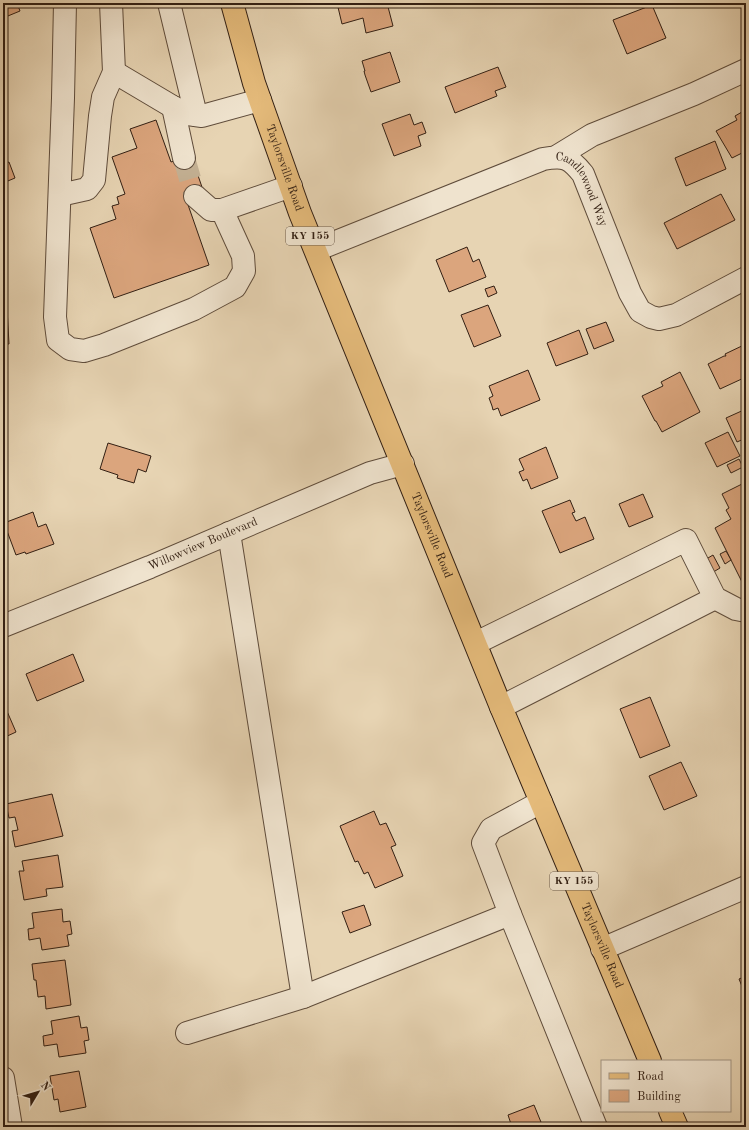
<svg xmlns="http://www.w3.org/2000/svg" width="749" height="1130" font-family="'Old Standard TT',serif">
<rect width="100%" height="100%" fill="#e7d4b3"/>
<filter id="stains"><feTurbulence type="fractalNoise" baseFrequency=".005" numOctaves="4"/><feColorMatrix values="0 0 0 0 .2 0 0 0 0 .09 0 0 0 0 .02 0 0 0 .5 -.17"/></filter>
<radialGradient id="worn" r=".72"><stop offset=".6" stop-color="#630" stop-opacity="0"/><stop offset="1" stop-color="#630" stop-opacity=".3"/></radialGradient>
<g fill="#dba57d" stroke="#321f13">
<polygon points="3,3 17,3 20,11 3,18"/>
<polygon points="337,3 387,3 393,26 366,33 363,18 342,24"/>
<polygon points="652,5 666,38 627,54 613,20"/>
<polygon points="390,52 400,82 371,92 365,75 364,71 365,71 362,61"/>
<polygon points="498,67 506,87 495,91 497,96 455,113 445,87"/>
<polygon points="742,112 746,118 746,151 732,158 716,131 737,120 735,116"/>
<polygon points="410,114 414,125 422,122 426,133 418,136 421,146 394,156 382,124"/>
<polygon points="156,120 171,162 191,155 204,193 186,199 209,265 114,298 90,228 116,219 112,206 119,204 117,197 125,194 112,157 137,148 130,129"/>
<polygon points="715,141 726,169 686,186 675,158"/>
<polygon points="3,158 6,163 9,162 15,178 3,183"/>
<polygon points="721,194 735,220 677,249 664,223"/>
<polygon points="467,247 473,262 479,259 486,277 449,292 436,260"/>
<polygon points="494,286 497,293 488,297 485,289"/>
<polygon points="3,290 6,290 9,344 3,344"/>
<polygon points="488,305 501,336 474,347 461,315"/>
<polygon points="606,322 614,341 594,349 586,329"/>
<polygon points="579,330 588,354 556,366 547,343"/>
<polygon points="746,344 746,377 720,389 708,364 724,356 726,356 725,354"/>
<polygon points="528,370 540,400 501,416 498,408 493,410 492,406 489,398 493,396 489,386"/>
<polygon points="680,372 700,412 662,432 656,421 655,421 642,396 663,386 661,382"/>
<polygon points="746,409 746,438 737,442 726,418"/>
<polygon points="728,432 740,456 717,467 705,443"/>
<polygon points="108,443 151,456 146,472 138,469 134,483 117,478 118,475 100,469"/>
<polygon points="546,447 558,478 531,489 527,479 523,481 520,474 519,472 524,470 519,459"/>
<polygon points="739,459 743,467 731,473 727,465"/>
<polygon points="746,482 746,582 743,584 715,528 731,519 726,510 729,508 722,494"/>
<polygon points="643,494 653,517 629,527 619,504"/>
<polygon points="570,500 575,512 572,513 576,521 585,517 594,539 560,553 542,511"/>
<polygon points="33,512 38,527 46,524 54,544 26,554 25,552 16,555 4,523"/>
<polygon points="726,551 731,560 725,564 720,554"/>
<polygon points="713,555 720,568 710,574 703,561"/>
<polygon points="73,654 84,681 37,701 26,674"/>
<polygon points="650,697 670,746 640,758 620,709"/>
<polygon points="3,702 16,732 3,738"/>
<polygon points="681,762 697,796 664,810 649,776"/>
<polygon points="52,794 63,836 15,847 12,831 18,830 15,817 9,818 6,804"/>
<polygon points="374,811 380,825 386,823 396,845 391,847 403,876 375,888 368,872 364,874 358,861 355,862 340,826"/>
<polygon points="58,855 63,887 46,889 47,896 24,900 19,871 24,871 22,861"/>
<polygon points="364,905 371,925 350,933 342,912"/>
<polygon points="62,909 63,922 70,921 72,934 67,935 69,946 42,950 40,938 29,940 28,929 34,928 32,913"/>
<polygon points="65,960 71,1005 46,1009 45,996 38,997 36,980 34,980 32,964"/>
<polygon points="746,976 746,996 739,979"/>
<polygon points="79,1016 81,1028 87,1027 89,1040 84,1041 86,1053 59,1057 57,1044 44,1046 43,1036 53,1034 51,1021"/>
<polygon points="79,1071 86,1107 60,1112 58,1099 54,1100 50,1076"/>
<polygon points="534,1105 543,1127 512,1127 508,1115"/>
</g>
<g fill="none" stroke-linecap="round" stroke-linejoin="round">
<polyline stroke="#c3b093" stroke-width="22" stroke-dasharray="22 11" stroke-linecap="butt" points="184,158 195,196"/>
<defs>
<g id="minor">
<polyline points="65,3 63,98 55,317 58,340 70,349 84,351 104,345 194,309 235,287 244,271 243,256 222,210"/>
<polyline points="169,3 196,115"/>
<polyline points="114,72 173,107 188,114 202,116 260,100"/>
<polyline points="173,107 184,158"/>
<polyline points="556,157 592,135 694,94 746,70"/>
<polyline points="60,195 87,189 94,180 100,116 103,97 114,72 111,3"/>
<polyline points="195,196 211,210 222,210 291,186"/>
<path id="s1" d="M 316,250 L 543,159 C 565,155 570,158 583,174 L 630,293 L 640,311 L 651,317 L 659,319 L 676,315 L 746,278"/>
<polyline points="229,533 303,997"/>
<path id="s2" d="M 3,626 L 150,567 L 370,473 L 403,464"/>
<polyline points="476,643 686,540 715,598 736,609 746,611"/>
<polyline points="501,707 715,598"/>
<polyline points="541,802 491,829 483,843 510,914 596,1127"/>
<polyline points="602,949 746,887"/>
<polyline points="187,1033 303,997 510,914"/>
<polyline points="3,1078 11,1127"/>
</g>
<g id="major">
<path id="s3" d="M 232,3 L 254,83 L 300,213 L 501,707 L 650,1061"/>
<polyline points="670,1111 677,1127"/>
</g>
</defs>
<use href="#minor" stroke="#5f4c3b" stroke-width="24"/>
<use href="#major" stroke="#321f13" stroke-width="24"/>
<use href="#minor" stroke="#efe3ce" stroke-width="22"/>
<use href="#major" stroke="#e4ba7a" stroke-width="22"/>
</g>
<g text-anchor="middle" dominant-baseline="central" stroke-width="4" stroke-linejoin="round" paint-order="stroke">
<g fill="#efe3ce" stroke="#6b5a4b" stroke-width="1">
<rect x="286" y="227" width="48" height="18" rx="3"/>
<rect x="550" y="872" width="48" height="18" rx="3"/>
</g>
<g font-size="11" font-weight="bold" fill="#321f13">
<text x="310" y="236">KY 155</text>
<text x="574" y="881">KY 155</text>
</g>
<g font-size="12" fill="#321f13" stroke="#efe3ce">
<text stroke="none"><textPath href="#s3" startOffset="173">Taylorsville Road</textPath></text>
<text stroke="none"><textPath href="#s1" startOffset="302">Candlewood Way</textPath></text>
<text stroke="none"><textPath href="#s3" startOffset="569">Taylorsville Road</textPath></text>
<text stroke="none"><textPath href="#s2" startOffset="216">Willowview Boulevard</textPath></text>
<text stroke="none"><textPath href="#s3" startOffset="1013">Taylorsville Road</textPath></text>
</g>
</g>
<rect width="749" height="1130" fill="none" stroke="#e7d4b3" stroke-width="16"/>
<rect x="4" y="4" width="741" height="1122" fill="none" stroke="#321f13" stroke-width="2"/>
<rect x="8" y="8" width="733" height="1114" fill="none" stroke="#321f13"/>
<rect x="601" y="1060" width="130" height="52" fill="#efe3ce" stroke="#a39583"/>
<rect x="609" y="1073" width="20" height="6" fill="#e4ba7a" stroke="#a39583"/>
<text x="637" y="1080" font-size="12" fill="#321f13">Road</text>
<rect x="609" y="1090" width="20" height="12" fill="#dba57d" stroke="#a39583"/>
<text x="637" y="1100" font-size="12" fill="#321f13">Building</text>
<g transform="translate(38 1092) rotate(52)" stroke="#efe3ce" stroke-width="3" paint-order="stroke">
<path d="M0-3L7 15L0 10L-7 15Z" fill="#321f13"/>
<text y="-6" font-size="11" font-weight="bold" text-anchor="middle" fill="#321f13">N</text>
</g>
<rect width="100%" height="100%" filter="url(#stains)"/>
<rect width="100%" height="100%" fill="url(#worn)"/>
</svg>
